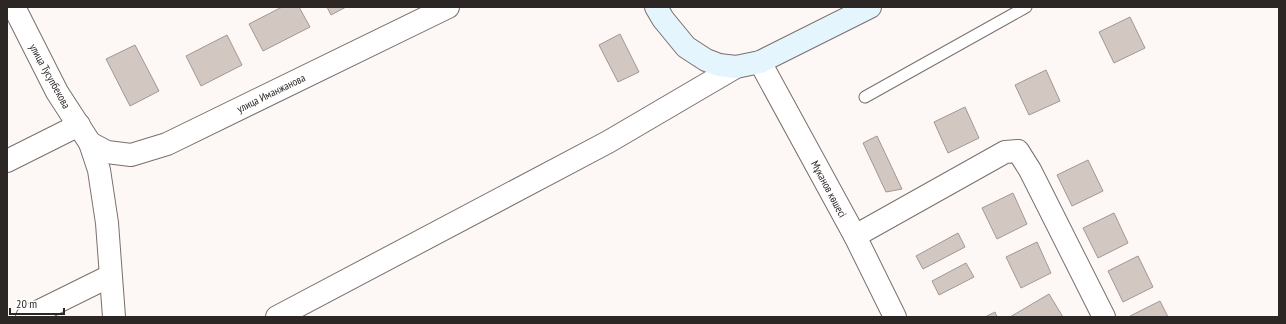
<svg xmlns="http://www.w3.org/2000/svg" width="1286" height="324" font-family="'PT Sans Narrow',sans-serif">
<rect width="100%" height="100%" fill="#fdf8f6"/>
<g fill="#d3c7c2" stroke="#a29792">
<polygon points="282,7 299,7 310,27 263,51 249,24"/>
<polygon points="327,7 346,7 331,15"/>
<polygon points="1130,17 1145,48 1114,63 1099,32"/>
<polygon points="620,34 639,72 618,82 599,45"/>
<polygon points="227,35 242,65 201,86 186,56"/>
<polygon points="135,45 159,91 130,106 106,59"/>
<polygon points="1046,70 1060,101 1029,115 1015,85"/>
<polygon points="965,107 979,138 948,153 934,122"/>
<polygon points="877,136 902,189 886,192 863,143"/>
<polygon points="1088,160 1103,191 1072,206 1057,175"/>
<polygon points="1013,193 1027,224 997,239 982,208"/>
<polygon points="1114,213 1128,243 1098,258 1083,228"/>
<polygon points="958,233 965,247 923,269 916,256"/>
<polygon points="1037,242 1051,273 1021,288 1006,257"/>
<polygon points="1138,256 1153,287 1123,302 1108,271"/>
<polygon points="966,263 974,277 939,295 932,281"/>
<polygon points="1049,294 1063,317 1010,317"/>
<polygon points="1160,301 1168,317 1130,317 1130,316"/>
<polygon points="995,312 997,317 985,317"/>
</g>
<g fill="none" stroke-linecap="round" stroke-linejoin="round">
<defs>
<polyline id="service" points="865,97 1026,7"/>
<g id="minor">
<polyline points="14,7 57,92 90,143 99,170 107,223 114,317"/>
<polyline points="90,143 107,152 131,155 167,144 448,7"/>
<polyline points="7,161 79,125"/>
<polyline points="855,236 1005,152 1018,151 1030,170 1104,317"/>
<polyline points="27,317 110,276"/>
<polyline points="277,317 608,142 736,67"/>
</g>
<polyline id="tertiary" points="760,62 855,236 895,317"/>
<polyline id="secondary" points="656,7 663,19 686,47 706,60 719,65 736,67 760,62 870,7"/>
</defs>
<use href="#service" stroke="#7a6f6a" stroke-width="13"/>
<use href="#minor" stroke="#7a6f6a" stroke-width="24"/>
<use href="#tertiary" stroke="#7a6f6a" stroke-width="24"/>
<use href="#secondary" stroke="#7a6f6a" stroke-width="24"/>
<use href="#service" stroke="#fff" stroke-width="11"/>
<use href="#minor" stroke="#fff" stroke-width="22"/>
<use href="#tertiary" stroke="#fff" stroke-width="22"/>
<use href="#secondary" stroke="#e5f5fd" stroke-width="22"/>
</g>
<g text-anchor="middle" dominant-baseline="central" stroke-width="3" stroke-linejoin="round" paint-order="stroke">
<g font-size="11" fill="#2c2725" stroke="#fff">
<text transform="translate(50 76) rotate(61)">улица Тусупбекова</text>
<text transform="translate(271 93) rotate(-26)">улица Иманжанова</text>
<text transform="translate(829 189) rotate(62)">Мұканов көшесі</text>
</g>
</g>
<rect width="1286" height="324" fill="none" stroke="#2c2725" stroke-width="16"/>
<path d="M10 308v6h54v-6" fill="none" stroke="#2c2725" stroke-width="2"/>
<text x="16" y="308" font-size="12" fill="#2c2725" stroke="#ffffff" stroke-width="3" paint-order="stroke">20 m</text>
</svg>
